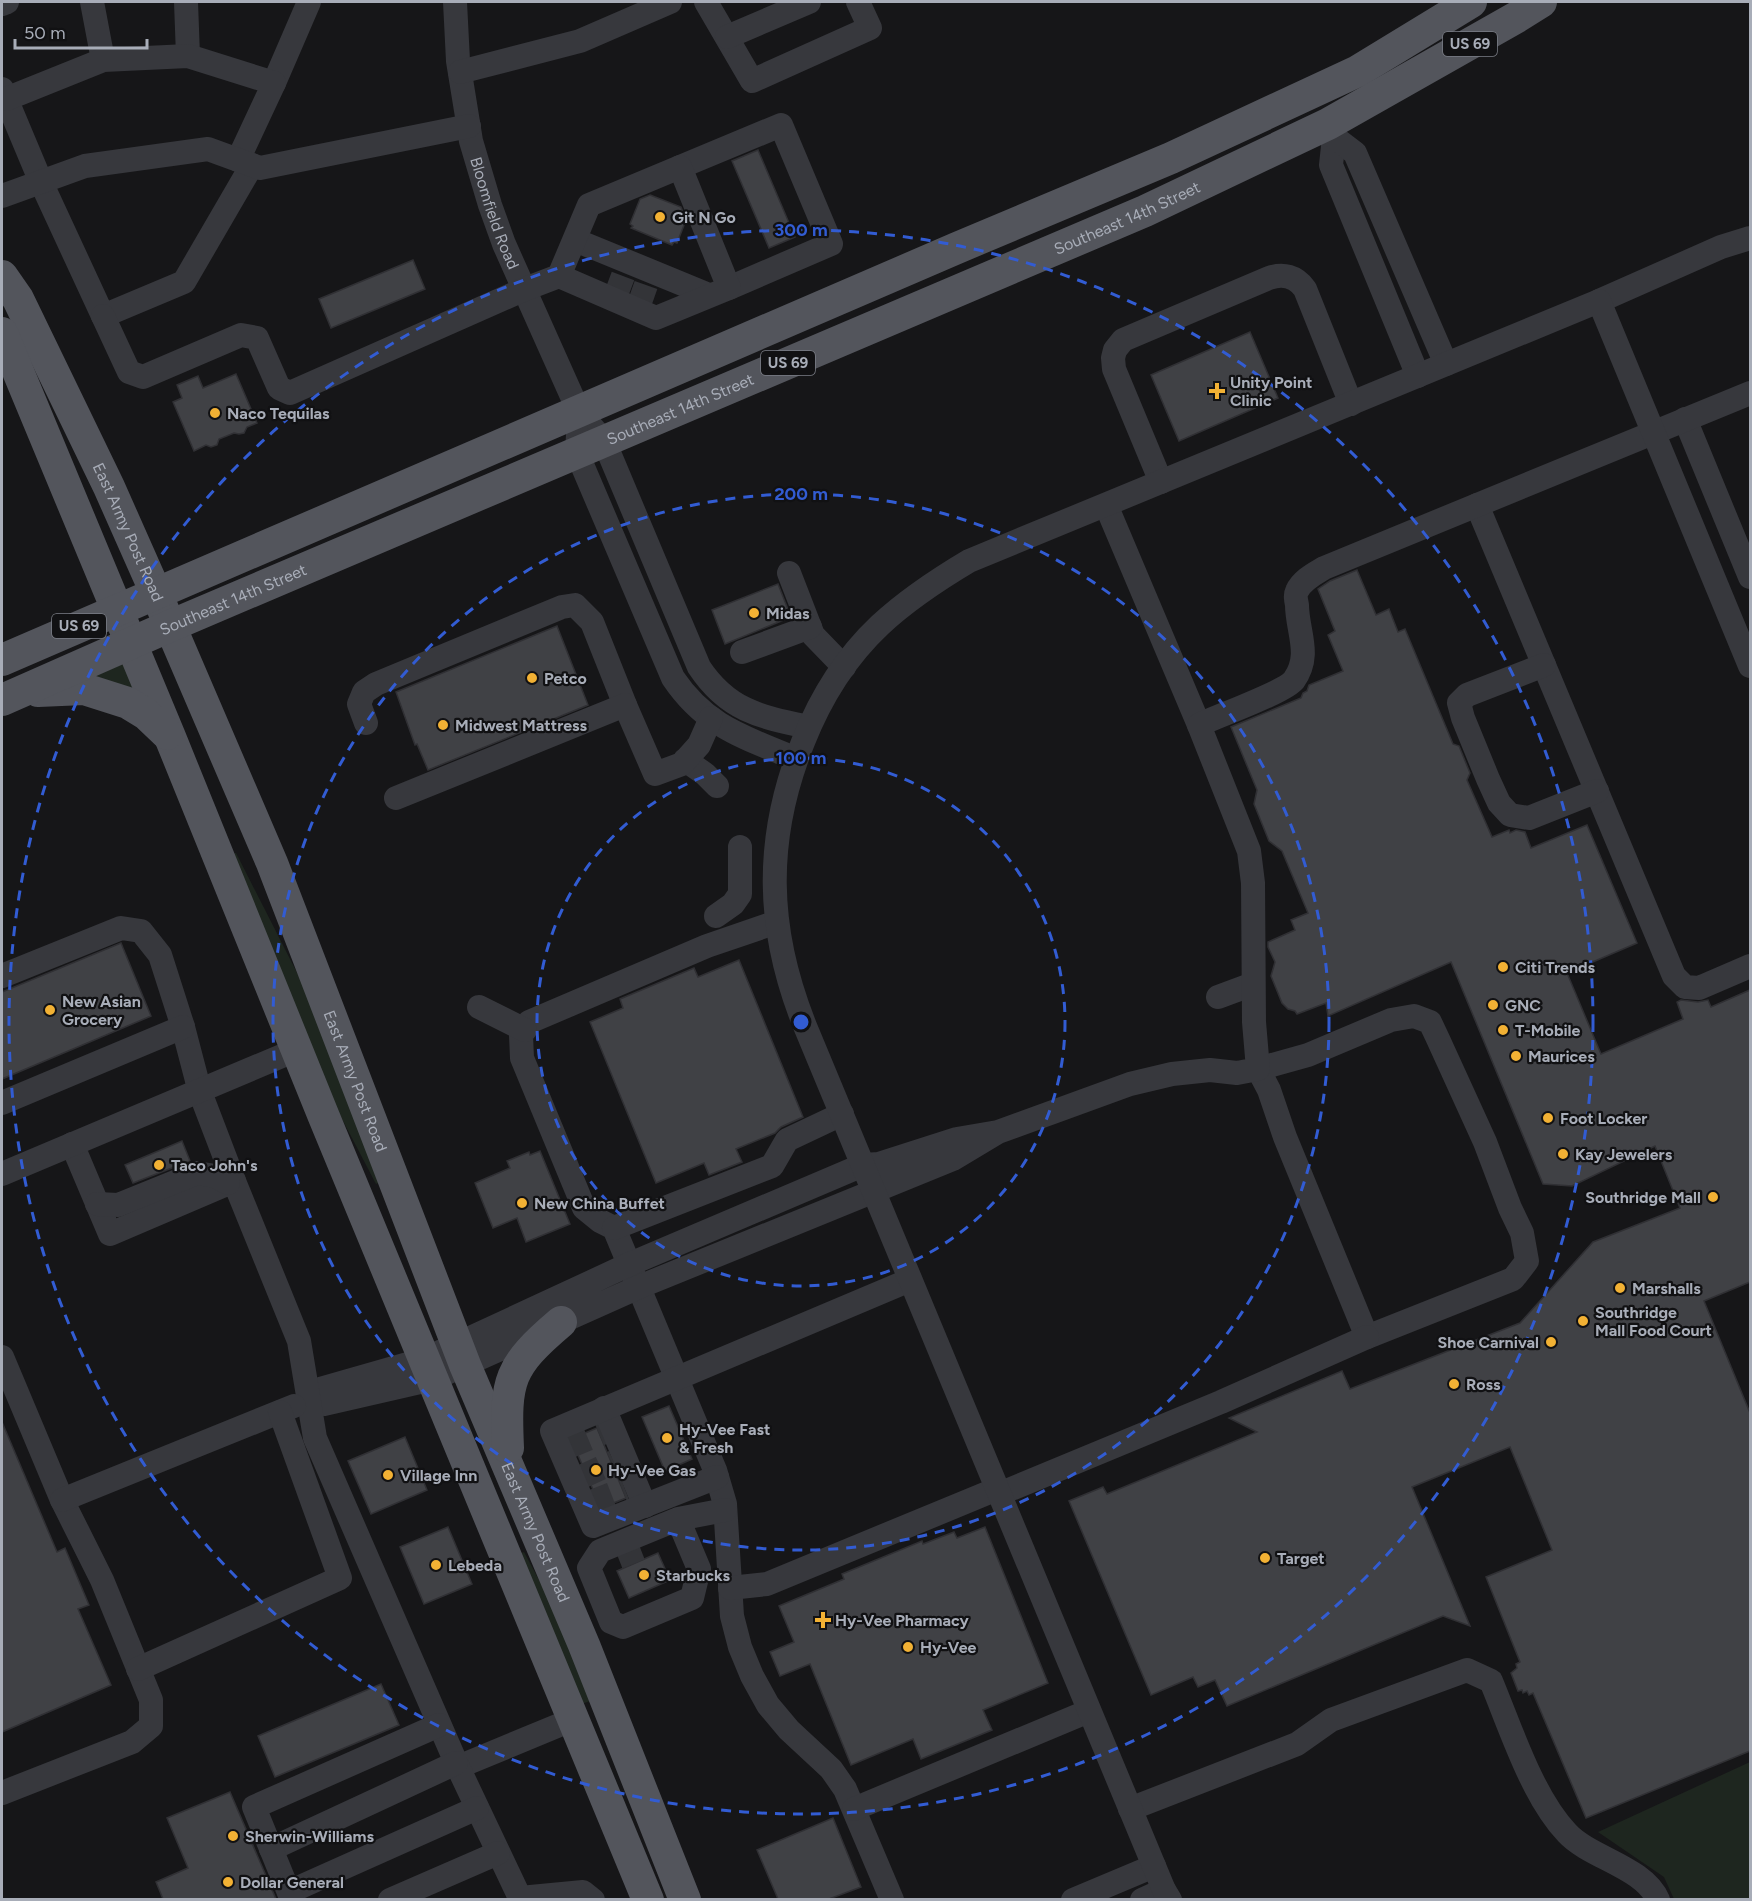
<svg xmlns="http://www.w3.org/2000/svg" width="1752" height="1901" font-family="Figtree,sans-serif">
<rect width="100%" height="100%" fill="#161618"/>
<g fill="#1e261f">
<polygon points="125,663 139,698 90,678"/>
<polygon points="236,853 320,1018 381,1182 376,1184 330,1096 229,855"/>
<polygon points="524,1552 568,1634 594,1700 581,1704 519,1554"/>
<polygon points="1750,1762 1750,1899 1674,1899 1664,1877 1598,1832"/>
</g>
<g fill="#404145" stroke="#303034" stroke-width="1.5">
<polygon points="758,150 795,237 769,248 732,161"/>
<polygon points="650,195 681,207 686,220 677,243 674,242 672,245 631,228 633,226 630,224 640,199"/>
<polygon points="413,260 425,289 331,328 319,299"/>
<polygon points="1250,332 1278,398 1179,441 1151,375"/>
<polygon points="236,374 257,423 247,427 244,433 239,434 234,433 219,439 217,445 211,447 206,445 194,451 173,402 182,398 177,385 198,376 203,388"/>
<polygon points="1357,570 1376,615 1389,609 1398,632 1405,629 1453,744 1459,746 1470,773 1467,780 1492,837 1509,830 1510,833 1516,830 1525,832 1531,848 1587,825 1637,943 1567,973 1601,1054 1683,1019 1677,1002 1681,1000 1698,1002 1708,1000 1711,1007 1750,990 1750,1282 1704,1301 1750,1413 1750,1751 1586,1818 1533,1693 1529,1695 1527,1691 1523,1693 1522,1690 1518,1691 1511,1673 1517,1668 1516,1664 1520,1662 1486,1577 1552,1550 1510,1447 1412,1487 1470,1626 1443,1616 1227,1706 1215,1680 1198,1687 1193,1677 1151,1695 1069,1501 1103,1487 1107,1494 1257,1432 1229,1418 1342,1371 1350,1389 1520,1323 1593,1242 1680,1208 1655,1146 1572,1186 1543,1184 1451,962 1328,1016 1326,1003 1297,1014 1295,1011 1288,1009 1282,1003 1271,976 1275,962 1268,947 1268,942 1295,930 1291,920 1308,913 1282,851 1269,841 1254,804 1257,790 1231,727 1301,698 1303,693 1307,691 1309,685 1343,671 1328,635 1335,631 1318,589 1330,581"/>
<polygon points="778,584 791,617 725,644 712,610"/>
<polygon points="557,626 588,705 428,770 417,744 415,745 396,692"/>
<polygon points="121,943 151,1016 2,1079 2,992"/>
<polygon points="739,960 803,1117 781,1127 775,1133 736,1149 742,1162 709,1175 704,1163 656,1183 590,1022 623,1008 620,999 694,968 698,977"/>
<polygon points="182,1141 190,1161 133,1183 125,1165"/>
<polygon points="540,1151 570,1224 526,1242 517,1218 493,1228 475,1183 510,1168 507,1161 529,1152 530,1155"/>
<polygon points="669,1406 692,1459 665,1471 642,1417"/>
<polygon points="2,1422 57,1552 65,1548 89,1605 78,1609 111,1685 2,1732"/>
<polygon points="597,1428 626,1498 601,1508 571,1439"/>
<polygon points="405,1437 427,1490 371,1514 348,1461"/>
<polygon points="448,1527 472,1584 424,1604 400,1547"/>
<polygon points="985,1527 1048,1683 983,1710 992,1730 921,1759 913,1739 851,1765 810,1664 780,1676 770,1652 794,1642 779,1606 844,1579 842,1574 922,1541 923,1544 954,1532 957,1538"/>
<polygon points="658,1553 670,1580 629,1598 617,1571"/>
<polygon points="381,1684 399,1725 275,1777 258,1736"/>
<polygon points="230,1792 276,1899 163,1899 156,1882 188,1868 167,1818"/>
<polygon points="833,1818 861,1887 829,1899 778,1899 757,1850"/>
</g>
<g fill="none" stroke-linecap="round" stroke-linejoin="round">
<g stroke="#333438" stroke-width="24" stroke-dasharray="24 12" stroke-linecap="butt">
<polyline points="617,292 623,276"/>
<polyline points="640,302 646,285"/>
<polyline points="566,1448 602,1433"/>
<polyline points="579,1478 614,1462"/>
<polyline points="589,1503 625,1489"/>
<polyline points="618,1557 646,1546"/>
</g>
<g stroke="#37383d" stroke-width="24">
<polyline points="92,2 103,60"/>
<polyline points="186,2 188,56"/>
<path id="s1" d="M 455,2 L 458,61 L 471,141 L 490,205 L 504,244 L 579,412 L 604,441 L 699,667 C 728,711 761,717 809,727"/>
<polyline points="706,2 752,81 870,28 858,2"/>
<polyline points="2,4 7,2"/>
<polyline points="727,37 809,2"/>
<polyline points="460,72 580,41 670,2"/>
<polyline points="274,83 309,2"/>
<polyline points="2,89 41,182 103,316 184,282 252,165"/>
<polyline points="6,99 103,60 188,56 274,83 238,160"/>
<polyline points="1328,124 1334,137 1331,165 1418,376"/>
<polyline points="1334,137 1355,153 1446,364"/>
<polyline points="680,167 781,125 831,244 729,288"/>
<polyline points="2,196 85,166 208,149 260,168 469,126"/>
<polyline points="575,240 709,295"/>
<polyline points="1599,301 1721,247 1750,238"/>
<polyline points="103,316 129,372 143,377 241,335 257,338 279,388 290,393 525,289 559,276 589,205 680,167 729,288 656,318 559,276"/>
<polyline points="1685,419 1750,577"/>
<path d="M 578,435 L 577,453 L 673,678 C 706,727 744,737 796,759"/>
<path d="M 1161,482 L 1114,369 L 1113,358 L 1115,350 L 1123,340 L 1269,278 C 1283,273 1296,276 1305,289 L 1351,404"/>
<polyline points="1106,505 1199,725"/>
<polyline points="1477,505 1674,976 1685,987 1699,988 1750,966"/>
<polyline points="789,573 813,635 844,667"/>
<polyline points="742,652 810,627"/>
<polyline points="1544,665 1467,695 1459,703 1463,718 1488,779 1499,803 1510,815 1529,818 1597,791"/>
<polyline points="366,723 359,704 364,692 376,684 562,607 575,605 592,622 625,705"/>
<polyline points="685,760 705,774 717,786"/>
<polyline points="396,798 625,705 655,774 682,764 699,745 711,718"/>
<polyline points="716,916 733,904 740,894 740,847"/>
<polyline points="777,922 707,946 529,1022 521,1035 522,1058 584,1208 600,1221 614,1228 715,1470 725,1504 732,1616 740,1647 752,1676 768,1705 789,1730 831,1769 845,1789 892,1900"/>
<polyline points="2,976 121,928 141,931 160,955 183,1027 200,1092 234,1181"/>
<polyline points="1218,997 1253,984"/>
<polyline points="479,1007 525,1030"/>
<polygon points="1414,1016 1430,1022 1438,1039 1485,1142 1510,1208 1522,1233 1527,1261 1513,1279 1367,1337 1285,1137 1269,1090 1258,1069 1308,1055 1391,1020"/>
<polyline points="2,1103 183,1027"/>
<path d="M 998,1132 L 957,1139 L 879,1164 L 863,1165 L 630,1264 L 425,1359 L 320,1389 L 310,1399 L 324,1404 L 433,1379 L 639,1287 L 953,1159 L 998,1132 L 1130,1084 L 1172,1074 L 1210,1070 L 1237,1073 L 1258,1069 L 1254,1022 L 1253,883 L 1249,851 L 1199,725 C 1217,716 1285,692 1294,680 C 1312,655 1297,631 1297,605 C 1296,600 1295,595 1297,591 C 1302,580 1314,574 1324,568 L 1750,393"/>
<polyline points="72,1144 110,1234 234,1181 299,1341 315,1438 458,1767 574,1719"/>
<polyline points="2,1174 296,1050"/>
<polyline points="97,1204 118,1205 197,1173 215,1176 228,1183"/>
<polyline points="614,1228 772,1166 787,1140 842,1114"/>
<polyline points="2,1357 62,1500 102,1580 151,1700 151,1726 132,1742 2,1793"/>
<polyline points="604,1408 645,1506"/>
<polyline points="717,1477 593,1526 552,1431 910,1280"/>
<polyline points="999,1494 1221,1402 1367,1337"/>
<polyline points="62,1500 294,1406"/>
<polyline points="678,1519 699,1569 692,1598 623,1627 611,1622 589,1568 600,1551 678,1519 725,1510"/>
<polyline points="730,1588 767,1584 997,1489"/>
<polyline points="138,1669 340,1578 280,1412"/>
<polyline points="458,1767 520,1898 583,1892 593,1900"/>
<polyline points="854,1809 1089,1711"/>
<path d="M 1130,1809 L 1297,1744 L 1331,1720 L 1467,1670 L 1491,1681 C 1511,1729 1532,1796 1567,1833 C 1590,1858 1644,1867 1658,1900"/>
<polyline points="271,1849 456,1763"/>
<polyline points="289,1892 477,1808"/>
<polyline points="292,1900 254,1807 439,1725"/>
<polyline points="390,1900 498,1853"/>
<polyline points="1073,1900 1154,1866"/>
<polyline points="1142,1900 1164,1890"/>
<path d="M 1170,1900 L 1164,1890 L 805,1026 C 766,929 764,839 803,742 C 820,699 846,657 880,625 C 908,599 937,580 969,561 L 1599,301 L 1750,666"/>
</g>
<g stroke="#53555c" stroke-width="32">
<path id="s2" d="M 2,276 L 18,299 L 109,487 L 156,593 L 272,863 L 465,1365 L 584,1645 L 685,1900"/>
<polyline points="2,333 170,737 324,1117 648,1900"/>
<polyline points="2,660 957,248 1171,158 1358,71 1471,2"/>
<polyline points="38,691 84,689 128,703 146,714 167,734"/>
<path id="s3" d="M 2,700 L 170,626 L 1145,211 L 1328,124 L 1517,17 L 1541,2"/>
<path d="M 508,1448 C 505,1380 508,1367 561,1322"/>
</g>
</g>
<g fill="none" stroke="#325cd3" stroke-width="3" stroke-dasharray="10 8">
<circle cx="801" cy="1022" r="264"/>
<circle cx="801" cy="1022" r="528"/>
<circle cx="801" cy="1022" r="792"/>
</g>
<g fill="#f2b134" stroke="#111113" stroke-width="2">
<circle cx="660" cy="217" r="6"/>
<path d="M1214 382h6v6h6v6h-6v6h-6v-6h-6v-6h6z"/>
<circle cx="215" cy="413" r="6"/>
<circle cx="754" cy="613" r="6"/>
<circle cx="532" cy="678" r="6"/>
<circle cx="443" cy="725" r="6"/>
<circle cx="1503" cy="967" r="6"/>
<circle cx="1493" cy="1005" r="6"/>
<circle cx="50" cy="1010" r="6"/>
<circle cx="1503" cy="1030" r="6"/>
<circle cx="1516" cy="1056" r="6"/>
<circle cx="1548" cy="1118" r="6"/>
<circle cx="1563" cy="1154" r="6"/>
<circle cx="159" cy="1165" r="6"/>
<circle cx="1713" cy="1197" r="6"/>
<circle cx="522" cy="1203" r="6"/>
<circle cx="1620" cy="1288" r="6"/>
<circle cx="1583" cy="1321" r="6"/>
<circle cx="1551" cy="1342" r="6"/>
<circle cx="1454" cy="1384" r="6"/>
<circle cx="667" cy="1438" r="6"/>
<circle cx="596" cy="1470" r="6"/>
<circle cx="388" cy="1475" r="6"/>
<circle cx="1265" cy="1558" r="6"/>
<circle cx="436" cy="1565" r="6"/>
<circle cx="644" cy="1575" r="6"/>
<path d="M820 1611h6v6h6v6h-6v6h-6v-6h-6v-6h6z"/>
<circle cx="908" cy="1647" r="6"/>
<circle cx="233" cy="1836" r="6"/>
<circle cx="228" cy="1882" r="6"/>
</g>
<g text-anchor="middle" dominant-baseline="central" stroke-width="4.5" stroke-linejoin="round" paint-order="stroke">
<g fill="#111113" stroke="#7b7e86" stroke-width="1.5">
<rect x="1443" y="32" width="54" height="24" rx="4.5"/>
<rect x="761" y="351" width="54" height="24" rx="4.5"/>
<rect x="52" y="614" width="54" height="24" rx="4.5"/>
</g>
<g font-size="15" font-weight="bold" fill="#a8adb8">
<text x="1470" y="44">US 69</text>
<text x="788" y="363">US 69</text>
<text x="79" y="626">US 69</text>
</g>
<g font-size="16" fill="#a8adb8" stroke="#111113">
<text stroke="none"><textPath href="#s1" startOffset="216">Bloomfield Road</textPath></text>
<text stroke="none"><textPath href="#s3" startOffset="1224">Southeast 14th Street</textPath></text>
<text stroke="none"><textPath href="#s3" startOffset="738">Southeast 14th Street</textPath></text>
<text stroke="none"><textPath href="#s2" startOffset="286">East Army Post Road</textPath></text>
<text stroke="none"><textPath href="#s3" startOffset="252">Southeast 14th Street</textPath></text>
<text stroke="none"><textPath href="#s2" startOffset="880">East Army Post Road</textPath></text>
<text stroke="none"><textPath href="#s2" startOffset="1366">East Army Post Road</textPath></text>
</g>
<g font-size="16" font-weight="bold" fill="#a8adb8" stroke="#111113" text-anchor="start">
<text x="672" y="217">Git N Go</text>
<text x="1230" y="382">Unity Point<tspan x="1230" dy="18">Clinic</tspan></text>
<text x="227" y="413">Naco Tequilas</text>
<text x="766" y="613">Midas</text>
<text x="544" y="678">Petco</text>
<text x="455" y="725">Midwest Mattress</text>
<text x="1515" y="967">Citi Trends</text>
<text x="62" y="1001">New Asian<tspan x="62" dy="18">Grocery</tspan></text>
<text x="1505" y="1005">GNC</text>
<text x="1515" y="1030">T-Mobile</text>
<text x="1528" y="1056">Maurices</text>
<text x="1560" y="1118">Foot Locker</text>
<text x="1575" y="1154">Kay Jewelers</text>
<text x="171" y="1165">Taco John's</text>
<text x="1701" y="1197" text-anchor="end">Southridge Mall</text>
<text x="534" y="1203">New China Buffet</text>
<text x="1632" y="1288">Marshalls</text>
<text x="1595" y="1312">Southridge<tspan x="1595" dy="18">Mall Food Court</tspan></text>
<text x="1539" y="1342" text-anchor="end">Shoe Carnival</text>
<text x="1466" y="1384">Ross</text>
<text x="679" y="1429">Hy-Vee Fast<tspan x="679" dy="18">&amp; Fresh</tspan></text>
<text x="608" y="1470">Hy-Vee Gas</text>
<text x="400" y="1475">Village Inn</text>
<text x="1277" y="1558">Target</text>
<text x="448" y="1565">Lebeda</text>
<text x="656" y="1575">Starbucks</text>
<text x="835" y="1620">Hy-Vee Pharmacy</text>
<text x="920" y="1647">Hy-Vee</text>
<text x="245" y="1836">Sherwin-Williams</text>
<text x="240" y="1882">Dollar General</text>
</g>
</g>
<circle cx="801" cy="1022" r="9" fill="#325cd3" stroke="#111113" stroke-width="3"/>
<g font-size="18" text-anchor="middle" font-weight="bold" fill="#325cd3" stroke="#111113" stroke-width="4.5" stroke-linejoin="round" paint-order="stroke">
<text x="801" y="236">300 m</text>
<text x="801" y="500">200 m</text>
<text x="801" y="764">100 m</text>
</g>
<rect width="1752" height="1901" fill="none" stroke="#a8adb8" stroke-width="6"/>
<path d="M15 39v9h132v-9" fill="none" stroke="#a8adb8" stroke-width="3"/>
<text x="24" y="39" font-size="18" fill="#a8adb8" stroke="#111113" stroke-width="4.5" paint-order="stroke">50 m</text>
</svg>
